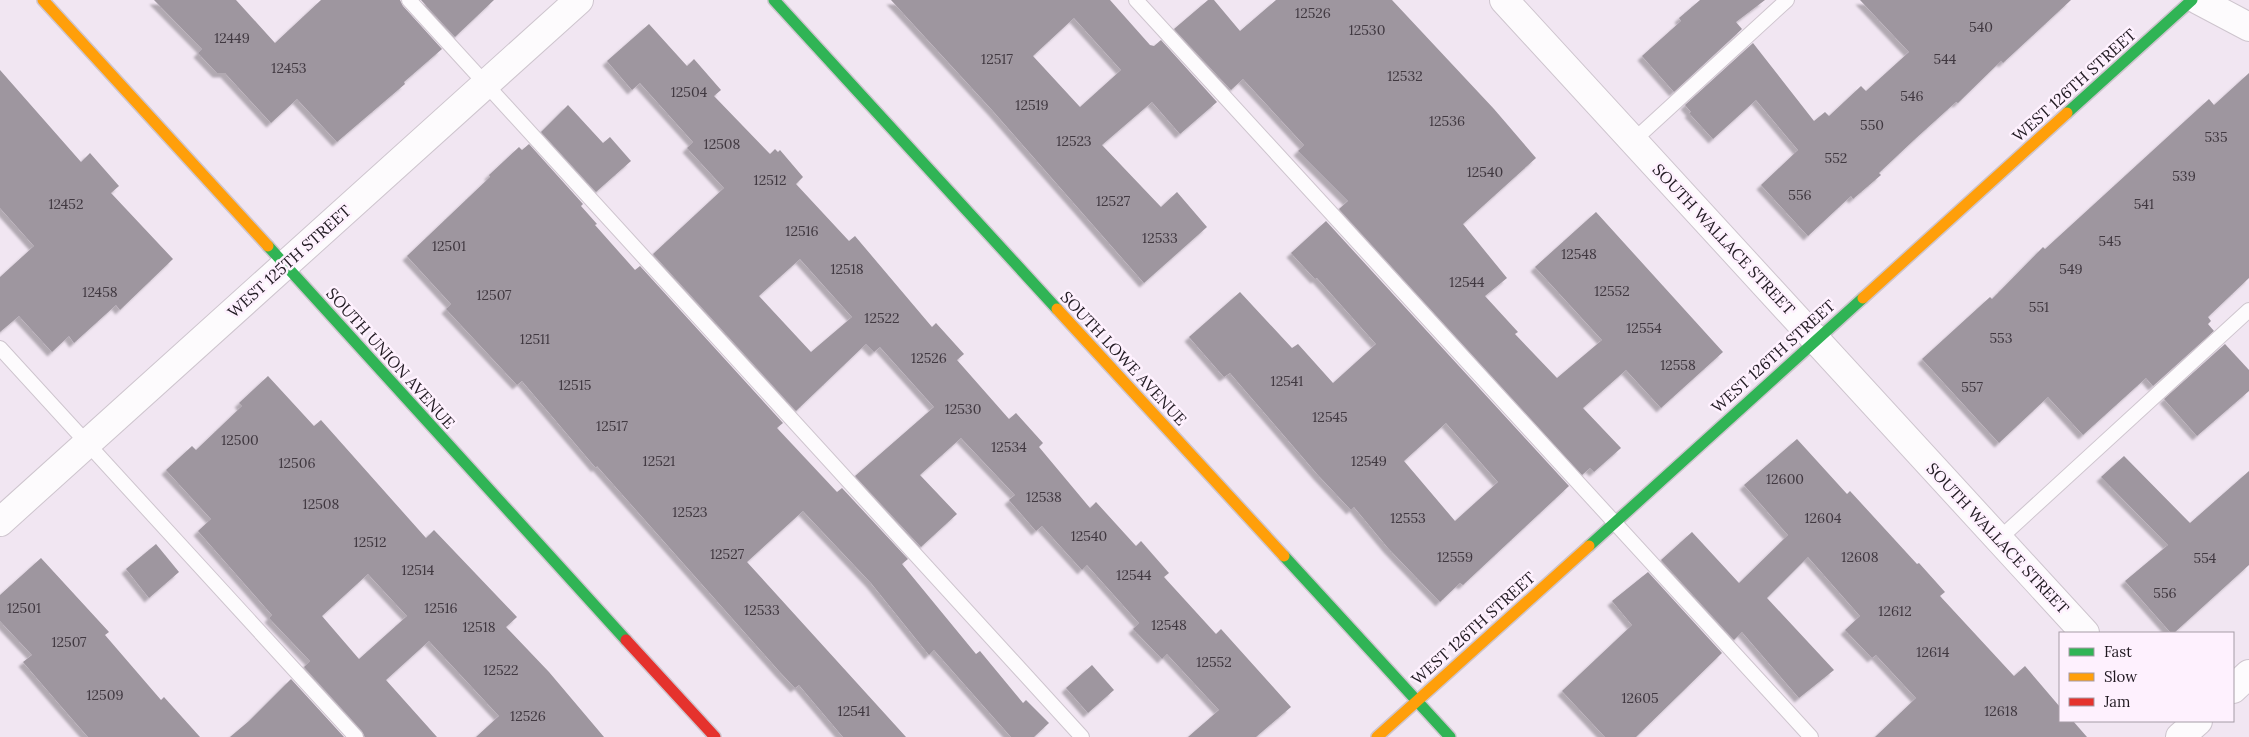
<svg xmlns="http://www.w3.org/2000/svg" width="2249" height="737" font-family="Lora,serif">
<defs>
<filter id="shadow"><feDropShadow dx="-4.5" dy="4.5" stdDeviation="1" flood-color="#0004"/></filter>
</defs>
<rect width="100%" height="100%" fill="#f1e6f2"/>
<g fill="#9e969f" fill-rule="evenodd" filter="url(#shadow)">
<polygon points="154,0 236,0 275,43 321,0 400,0 403,6 442,49 404,82 405,84 337,142 297,99 271,123 225,73 217,73 198,53 202,49"/>
<polygon points="421,0 494,0 455,37"/>
<path d="M 891,0 L 1110,0 L 1150,45 L 1154,46 L 1161,40 L 1217,102 L 1180,134 L 1152,102 L 1102,145 L 1161,207 L 1177,192 L 1207,227 L 1144,283 L 993,111 ZM 1074,18 L 1121,70 L 1080,107 L 1033,56 Z"/>
<polygon points="1208,0 1214,0 1240,31 1276,0 1392,0 1494,109 1536,158 1463,224 1507,278 1485,296 1518,332 1515,334 1557,378 1602,340 1535,267 1596,212 1723,352 1661,408 1626,370 1583,408 1621,448 1594,472 1590,468 1582,475 1339,209 1348,201 1298,151 1304,145 1243,79 1231,90 1174,29"/>
<polygon points="1700,0 1765,0 1736,22 1742,29 1674,92 1642,56 1681,21 1679,18"/>
<polygon points="1860,0 2071,0 2003,63 2001,61 1958,103 1956,102 1914,140 1879,173 1881,175 1853,199 1851,196 1808,236 1761,185 1798,150 1756,100 1713,139 1689,113 1691,112 1685,105 1753,43 1814,121 1825,112 1829,116 1861,86 1866,91 1909,52"/>
<path d="M 649,24 L 687,66 L 694,59 L 721,90 L 714,96 L 770,154 L 775,149 L 778,152 L 780,150 L 803,177 L 796,184 L 849,241 L 855,236 L 932,327 L 936,323 L 964,354 L 957,360 L 1009,419 L 1016,413 L 1043,443 L 1039,447 L 1090,508 L 1096,502 L 1136,546 L 1141,541 L 1169,573 L 1164,577 L 1216,634 L 1221,629 L 1291,707 L 1256,737 L 1188,737 L 1219,710 L 1167,654 L 1162,659 L 1133,629 L 1139,623 L 1087,565 L 1082,570 L 1042,526 L 1036,531 L 1009,500 L 1015,495 L 961,438 L 920,475 L 957,514 L 921,547 L 855,476 L 934,407 L 880,347 L 874,352 L 866,344 L 796,411 L 653,254 L 724,188 L 687,148 L 693,142 L 640,83 L 632,90 L 607,61 ZM 800,259 L 852,317 L 811,352 L 759,296 Z"/>
<polygon points="0,70 81,162 90,153 119,186 111,193 173,259 120,310 116,305 74,343 69,336 52,352 19,316 0,332 0,277 34,246 0,208"/>
<polygon points="2249,73 2249,278 2208,317 2211,321 2208,324 2214,331 2153,386 2146,378 2083,435 2048,397 1999,443 1922,359 1990,297 1992,299 2043,247 2045,249 2209,99 2214,105"/>
<polygon points="568,105 603,143 610,137 631,161 596,192 541,132"/>
<polygon points="529,144 583,204 581,206 597,224 595,225 635,270 640,266 783,423 777,428 837,492 842,488 908,559 902,564 976,654 980,651 1023,703 1026,700 1049,723 1034,737 1011,737 934,650 929,655 871,583 803,511 747,562 906,737 843,737 799,685 795,688 779,671 597,466 596,468 522,381 517,385 446,309 451,304 407,256 490,177 489,175 519,147 522,150"/>
<path d="M 1326,221 L 1569,486 L 1463,585 L 1460,583 L 1440,602 L 1388,548 L 1354,507 L 1351,510 L 1318,475 L 1230,373 L 1224,377 L 1189,337 L 1240,292 L 1292,348 L 1298,344 L 1333,383 L 1376,344 L 1317,278 L 1315,279 L 1291,253 ZM 1446,423 L 1498,482 L 1455,521 L 1404,461 Z"/>
<polygon points="2225,344 2249,370 2249,391 2197,436 2164,399"/>
<path d="M 268,376 L 314,426 L 321,420 L 426,538 L 434,530 L 517,617 L 506,627 L 549,672 L 604,737 L 476,737 L 499,716 L 429,641 L 386,680 L 437,737 L 365,737 L 362,731 L 304,667 L 310,661 L 269,618 L 272,615 L 198,531 L 211,519 L 166,470 L 192,446 L 196,450 L 242,406 L 239,403 ZM 368,574 L 407,616 L 359,659 L 322,616 Z"/>
<polygon points="1797,439 1847,494 1850,491 1917,564 1919,563 1945,592 1940,596 2014,676 2025,666 2060,707 2060,721 2073,721 2087,737 1875,737 1916,698 1876,655 1872,658 1845,630 1860,616 1808,557 1767,598 1834,670 1799,698 1742,632 1734,640 1661,560 1692,532 1739,583 1788,535 1744,485"/>
<polygon points="2124,456 2190,523 2249,471 2249,565 2174,633 2171,633 2125,581 2168,545 2101,477"/>
<polygon points="156,544 179,572 149,598 126,569"/>
<polygon points="41,558 109,632 105,635 161,700 164,697 200,737 88,737 60,705 23,662 32,655 0,621 0,595"/>
<polygon points="1648,572 1722,653 1636,737 1605,737 1562,691 1632,625 1612,601"/>
<polygon points="1092,665 1114,690 1088,713 1066,688"/>
<polygon points="291,679 344,737 230,737 249,721"/>
</g>
<g fill="none" stroke-linecap="round" stroke-linejoin="round">
<defs>
<g id="lane">
<polyline points="409,0 1082,737"/>
<polyline points="1136,0 1811,737"/>
<polyline points="1633,141 1787,0"/>
<polyline points="0,348 356,737"/>
<polyline points="1999,539 2249,310"/>
</g>
<g id="street">
<polyline points="1504,0 2085,633"/>
<polyline points="2198,0 2249,27"/>
<polyline points="0,522 579,0"/>
<polyline points="2233,689 2249,674"/>
<polyline points="2180,737 2198,721"/>
</g>
<g id="fast">
<polyline points="774,0 1057,309"/>
<polyline points="2067,113 2192,0"/>
<polyline points="268,246 626,640"/>
<polyline points="1589,546 1863,298"/>
<polyline points="1284,556 1450,737"/>
</g>
<g id="slow">
<polyline points="43,0 268,246"/>
<polyline points="1863,298 2067,113"/>
<polyline points="1057,309 1284,556"/>
<polyline points="1377,737 1589,546"/>
</g>
<polyline id="jam" points="626,640 715,737"/>
</defs>
<use href="#lane" stroke="#cec5ce" stroke-width="16"/>
<use href="#street" stroke="#cec5ce" stroke-width="30"/>
<use href="#fast" stroke="#cec5ce" stroke-width="14"/>
<use href="#slow" stroke="#cec5ce" stroke-width="14"/>
<use href="#jam" stroke="#cec5ce" stroke-width="14"/>
<use href="#lane" stroke="#fdfbfd" stroke-width="14"/>
<use href="#street" stroke="#fdfbfd" stroke-width="28"/>
<use href="#fast" stroke="#30b455" stroke-width="11"/>
<use href="#slow" stroke="#ff9f0a" stroke-width="11"/>
<use href="#jam" stroke="#e5322d" stroke-width="11"/>
</g>
<g text-anchor="middle" dominant-baseline="central" stroke-width="5" stroke-linejoin="round" paint-order="stroke">
<g font-size="14" fill="#403840">
<text x="1313" y="13">12526</text>
<text x="1981" y="27">540</text>
<text x="1367" y="30">12530</text>
<text x="232" y="38">12449</text>
<text x="997" y="59">12517</text>
<text x="1945" y="59">544</text>
<text x="289" y="68">12453</text>
<text x="1405" y="76">12532</text>
<text x="689" y="92">12504</text>
<text x="1912" y="96">546</text>
<text x="1032" y="105">12519</text>
<text x="1447" y="121">12536</text>
<text x="1872" y="125">550</text>
<text x="2216" y="137">535</text>
<text x="1074" y="141">12523</text>
<text x="722" y="144">12508</text>
<text x="1836" y="158">552</text>
<text x="1485" y="172">12540</text>
<text x="2184" y="176">539</text>
<text x="770" y="180">12512</text>
<text x="1800" y="195">556</text>
<text x="1113" y="201">12527</text>
<text x="66" y="204">12452</text>
<text x="2144" y="204">541</text>
<text x="802" y="231">12516</text>
<text x="1160" y="238">12533</text>
<text x="2110" y="241">545</text>
<text x="449" y="246">12501</text>
<text x="1579" y="254">12548</text>
<text x="847" y="269">12518</text>
<text x="2071" y="269">549</text>
<text x="1467" y="282">12544</text>
<text x="1612" y="291">12552</text>
<text x="100" y="292">12458</text>
<text x="494" y="295">12507</text>
<text x="2039" y="307">551</text>
<text x="882" y="318">12522</text>
<text x="1644" y="328">12554</text>
<text x="2001" y="338">553</text>
<text x="535" y="339">12511</text>
<text x="929" y="358">12526</text>
<text x="1678" y="365">12558</text>
<text x="1287" y="381">12541</text>
<text x="575" y="385">12515</text>
<text x="1972" y="387">557</text>
<text x="963" y="409">12530</text>
<text x="1330" y="417">12545</text>
<text x="612" y="426">12517</text>
<text x="240" y="440">12500</text>
<text x="1009" y="447">12534</text>
<text x="659" y="461">12521</text>
<text x="1369" y="461">12549</text>
<text x="297" y="463">12506</text>
<text x="1785" y="479">12600</text>
<text x="1044" y="497">12538</text>
<text x="321" y="504">12508</text>
<text x="690" y="512">12523</text>
<text x="1408" y="518">12553</text>
<text x="1823" y="518">12604</text>
<text x="1089" y="536">12540</text>
<text x="370" y="542">12512</text>
<text x="727" y="554">12527</text>
<text x="1455" y="557">12559</text>
<text x="1860" y="557">12608</text>
<text x="2205" y="558">554</text>
<text x="418" y="570">12514</text>
<text x="1134" y="575">12544</text>
<text x="2165" y="593">556</text>
<text x="24" y="608">12501</text>
<text x="441" y="608">12516</text>
<text x="762" y="610">12533</text>
<text x="1895" y="611">12612</text>
<text x="1169" y="625">12548</text>
<text x="479" y="627">12518</text>
<text x="69" y="642">12507</text>
<text x="1933" y="652">12614</text>
<text x="1214" y="662">12552</text>
<text x="501" y="670">12522</text>
<text x="105" y="695">12509</text>
<text x="1640" y="698">12605</text>
<text x="854" y="711">12541</text>
<text x="2001" y="711">12618</text>
<text x="528" y="716">12526</text>
</g>
<g font-size="16" fill="#201921" stroke="#fef1fe">
<text transform="translate(2074 85) rotate(-42)">WEST 126TH STREET</text>
<text transform="translate(1724 239) rotate(47)">SOUTH WALLACE STREET</text>
<text transform="translate(289 261) rotate(-42)">WEST 125TH STREET</text>
<text transform="translate(1773 356) rotate(-42)">WEST 126TH STREET</text>
<text transform="translate(391 358) rotate(48)">SOUTH UNION AVENUE</text>
<text transform="translate(1124 358) rotate(47)">SOUTH LOWE AVENUE</text>
<text transform="translate(1998 538) rotate(47)">SOUTH WALLACE STREET</text>
<text transform="translate(1473 628) rotate(-42)">WEST 126TH STREET</text>
</g>
</g>
<rect x="2059" y="632" width="175" height="90" fill="#fef1fe" stroke="#a59ba6"/>
<rect x="2069" y="648" width="25" height="8" fill="#30b455" stroke="#a59ba6"/>
<text x="2104" y="657" font-size="15" fill="#201921">Fast</text>
<rect x="2069" y="673" width="25" height="8" fill="#ff9f0a" stroke="#a59ba6"/>
<text x="2104" y="682" font-size="15" fill="#201921">Slow</text>
<rect x="2069" y="698" width="25" height="8" fill="#e5322d" stroke="#a59ba6"/>
<text x="2104" y="707" font-size="15" fill="#201921">Jam</text>
</svg>
